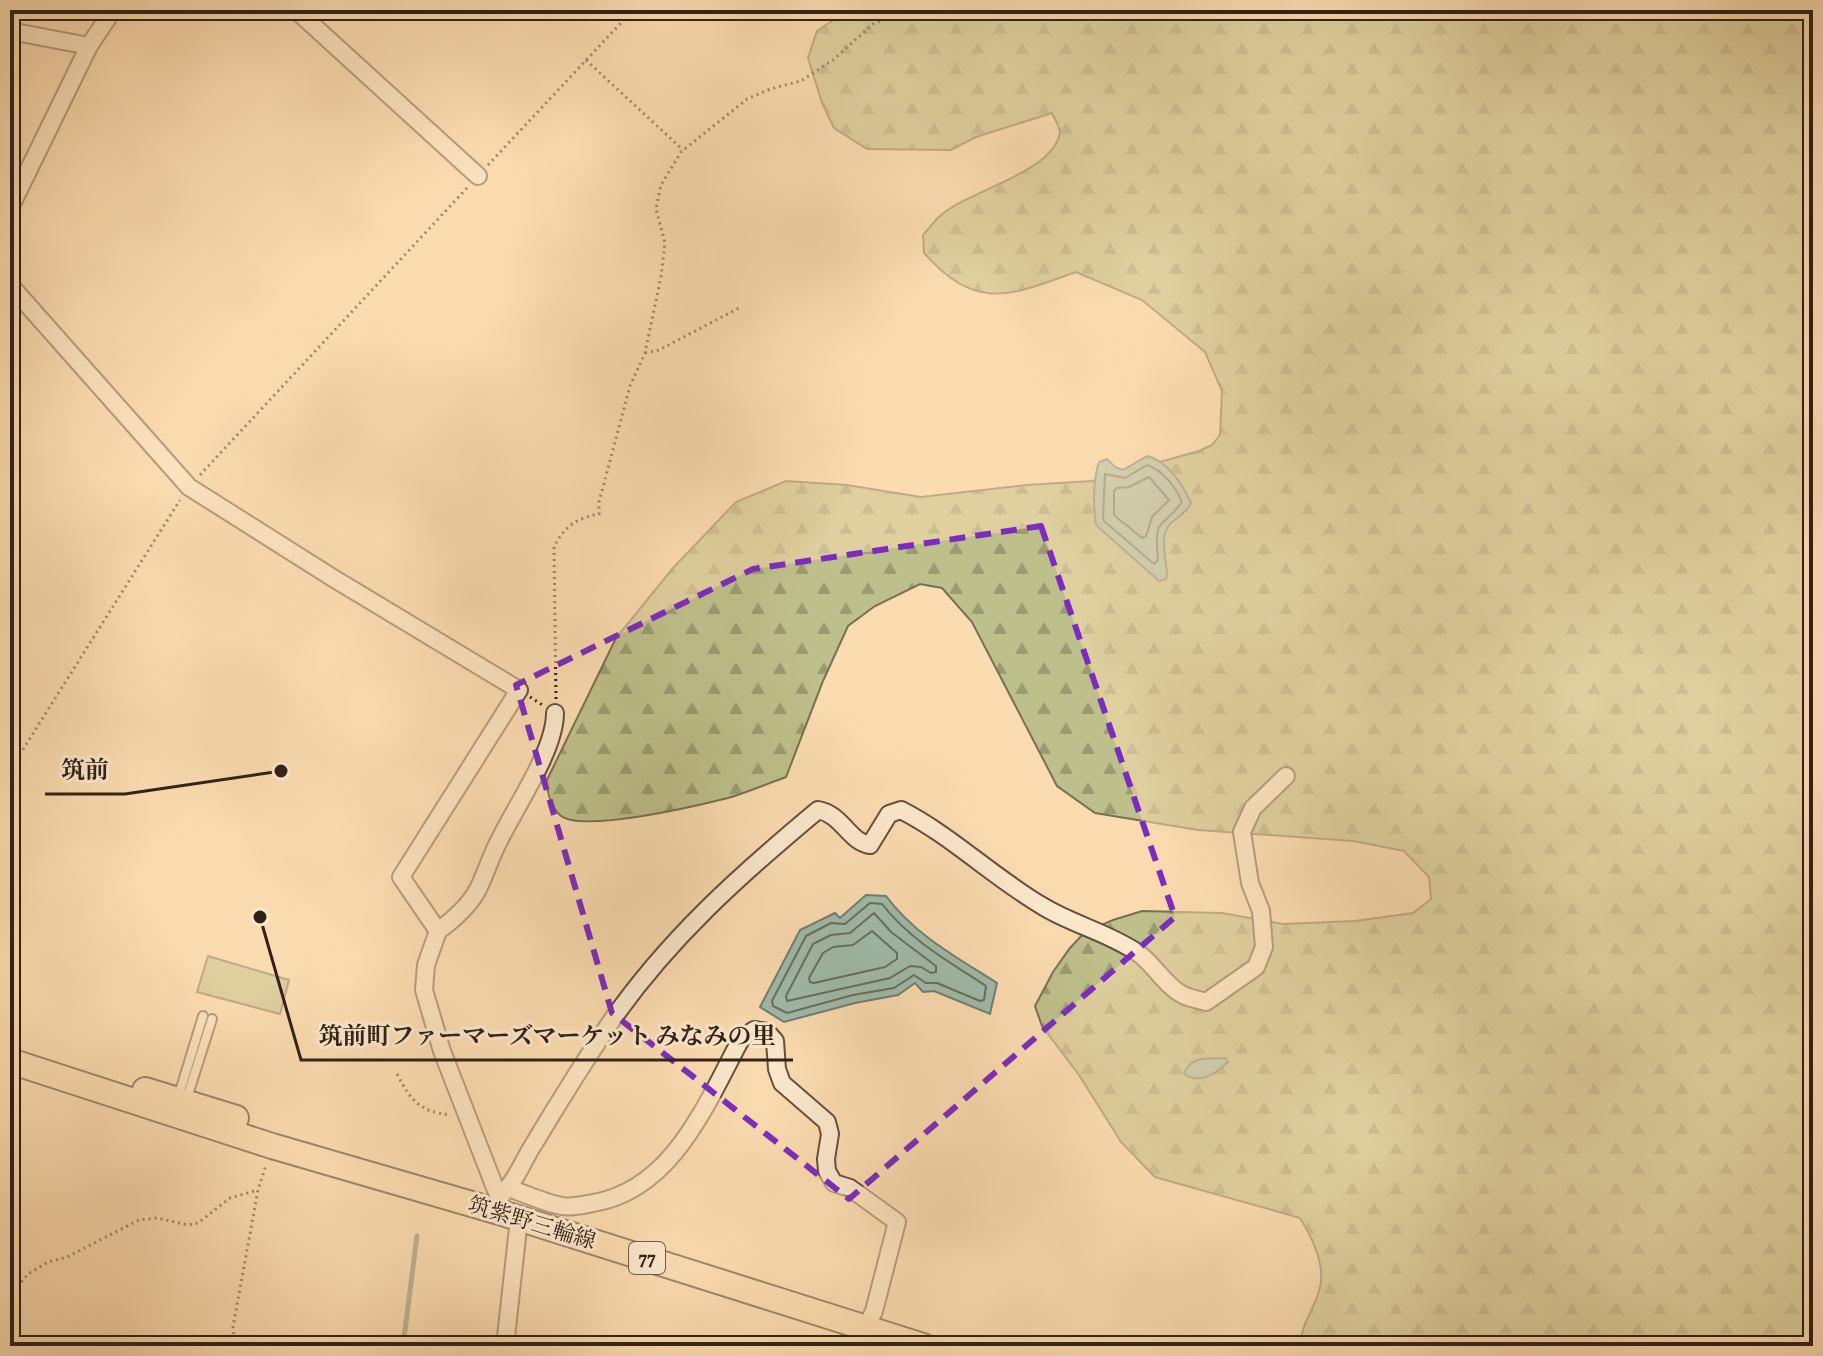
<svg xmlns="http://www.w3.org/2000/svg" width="1823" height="1356" font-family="Alegreya,'Noto Serif JP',serif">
<defs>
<pattern id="forest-firs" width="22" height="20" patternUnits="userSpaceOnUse" patternTransform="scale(2)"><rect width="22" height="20" fill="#bec08b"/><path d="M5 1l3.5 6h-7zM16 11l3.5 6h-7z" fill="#9b9c71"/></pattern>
</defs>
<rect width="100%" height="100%" fill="#fbdcb0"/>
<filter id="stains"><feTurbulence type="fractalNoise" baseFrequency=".0025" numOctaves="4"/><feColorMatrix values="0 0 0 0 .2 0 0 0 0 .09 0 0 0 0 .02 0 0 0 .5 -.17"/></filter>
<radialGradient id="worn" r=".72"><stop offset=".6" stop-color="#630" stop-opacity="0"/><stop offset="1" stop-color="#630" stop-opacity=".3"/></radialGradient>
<path fill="url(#forest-firs)" stroke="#787052" stroke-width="2" d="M 849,10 L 1813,10 L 1813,1346 L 1300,1346 C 1301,1325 1313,1311 1319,1291 C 1327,1267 1313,1239 1300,1218 L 1155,1177 L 1121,1142 L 1079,1075 L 1042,1026 L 1035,1006 L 1053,972 L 1070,948 L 1085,932 L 1113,920 L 1142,911 L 1222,913 L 1283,924 L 1355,921 L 1413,913 L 1431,899 L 1429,877 L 1404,851 L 1353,841 L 1198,830 L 1095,813 L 1057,786 L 972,622 L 942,588 L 920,584 L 875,606 L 848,626 L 823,681 L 786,777 C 767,784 748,792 728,798 C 700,805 580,834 560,815 C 550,806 548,793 546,782 L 616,638 L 673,568 L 736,502 L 786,481 L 847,485 L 921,497 L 1026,485 L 1092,481 L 1199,451 L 1212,445 L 1220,435 L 1222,391 L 1205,352 L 1142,300 L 1076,272 C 1009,296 977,312 924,253 L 923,235 C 929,229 934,221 940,216 C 969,190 1046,175 1059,137 C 1062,129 1055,120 1052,113 L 976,137 L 951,150 L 867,149 L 834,128 L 822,103 L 808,58 L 817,31 Z"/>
<polygon fill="#bec08b" stroke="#787052" stroke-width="2" points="208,956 289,980 280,1014 197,992"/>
<g fill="#9fbcab" stroke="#737e71" stroke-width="2">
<path d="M 1147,456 C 1167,460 1183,485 1191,503 C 1187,511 1180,516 1172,522 C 1158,534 1166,557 1167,574 L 1166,579 L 1159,581 L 1096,525 C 1093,506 1093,480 1099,462 L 1107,459 L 1115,467 L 1123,470 Z"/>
<path d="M 866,895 L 886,896 C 915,935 956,957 997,983 L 990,1014 L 934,991 L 923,992 L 915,983 L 898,995 L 855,1003 L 784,1022 L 760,1007 L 800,930 L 835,913 L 840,918 Z"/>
<path d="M 1225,1058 L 1228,1062 C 1215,1074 1200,1085 1184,1074 C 1191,1055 1207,1059 1225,1058 Z"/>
</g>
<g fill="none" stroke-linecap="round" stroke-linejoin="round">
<g stroke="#686e62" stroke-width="2">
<path d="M 1147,465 C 1162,470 1176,487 1182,502 C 1160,531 1154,516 1158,560 L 1154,564 L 1104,521 L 1103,516 L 1105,474 L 1125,478 Z"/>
<polygon points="1149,477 1169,500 1152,517 1146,536 1142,538 1114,515 1114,491 1117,488 1129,487"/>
<path d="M 870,903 L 882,904 C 910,940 948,961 986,986 L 984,1000 L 980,1001 L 937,983 L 926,983 L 914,975 L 894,988 L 853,995 L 787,1013 L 773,1006 L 772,1001 L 806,936 L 831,923 L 845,924 Z"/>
<polygon points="874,913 891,932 936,966 936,972 931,973 921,967 910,966 890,978 787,1001 786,996 813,944 831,935 850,933"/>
<polygon points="872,931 897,953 897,959 885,967 814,983 810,982 809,978 823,953 833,947 853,945"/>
</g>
<polyline stroke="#737e71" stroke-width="5" points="403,1346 417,1236"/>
<defs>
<g id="lane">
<polyline points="178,1098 203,1016"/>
<polyline points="187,1098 212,1019"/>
</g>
<g id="street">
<polyline points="296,10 478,176"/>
<polyline points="10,31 89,46"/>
<polyline points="10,208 89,46 113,10"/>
<polyline points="10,285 189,487 333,578 519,690 401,877 438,931 426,965 424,990 442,1051 499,1198 499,1206"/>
<path d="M 438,931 C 453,920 468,907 477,891 C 486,874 491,855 500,839 C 517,804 555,750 555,713"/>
<path d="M 509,1188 C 526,1194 544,1203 562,1206 C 572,1208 583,1205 593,1203 C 673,1190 707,1102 741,1039 L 754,1030 L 767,1032 L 775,1041 L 777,1069 L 782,1083 L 827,1122 L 830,1134 L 826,1159 L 827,1171 L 834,1183 L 850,1188 L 897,1222 L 874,1311 L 866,1328"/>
<path d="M 499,1198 C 518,1178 521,1164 535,1142 C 559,1102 584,1062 610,1023 C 668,939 740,875 818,810 C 842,814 849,842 870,845 L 889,814 L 901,810 C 952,836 994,878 1044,907 C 1074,925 1109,933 1138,953 C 1154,964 1165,986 1183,995 C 1189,998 1199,1000 1206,1002 L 1256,967 L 1264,947 L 1261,911 L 1250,883 L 1242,832 L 1253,808 L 1286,776"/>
<polyline points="505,1346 519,1219"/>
</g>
<g id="primary">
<polyline points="10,1061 272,1146 499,1212 923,1346"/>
<polyline points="145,1090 236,1118"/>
</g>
</defs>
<use href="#lane" stroke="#64503f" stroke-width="12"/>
<use href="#street" stroke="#64503f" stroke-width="20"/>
<use href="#primary" stroke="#312119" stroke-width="28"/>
<g stroke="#312119" stroke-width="3" stroke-dasharray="2 4" stroke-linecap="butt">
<polyline points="586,60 683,150"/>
<polyline points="488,165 633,10"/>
<polyline points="645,353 659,350 741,307"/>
<polyline points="200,475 467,188"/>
<polyline points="530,697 544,706"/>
<path d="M 556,699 L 554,547 C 564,527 576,518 599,514 L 599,502 L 630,386 L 645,353 L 661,277 L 665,243 L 656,209 L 661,185 L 681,152 L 747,99 L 770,89 L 801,81 L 833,60 L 874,23 L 905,13 L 930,10"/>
<polyline points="10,770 180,500"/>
<path d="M 397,1074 C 411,1101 419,1111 450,1115"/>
<polyline points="10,1296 28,1274 48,1262 67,1257 139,1220 157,1218 188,1225 198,1223 230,1198 258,1190"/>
<polyline points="235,1346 233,1327 258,1190 266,1165"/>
</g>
<use href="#lane" stroke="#fce8cc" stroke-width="8"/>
<use href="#street" stroke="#fce8cc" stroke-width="16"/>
<use href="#primary" stroke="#fbdcb0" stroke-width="24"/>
</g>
<path d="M0 0H1823V1356H0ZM 1041,526 L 1175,917 L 849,1199 L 612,1013 L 516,685 L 753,569 Z" fill="#fbdcb0" fill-opacity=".55" fill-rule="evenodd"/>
<path fill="none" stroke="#7b2cbf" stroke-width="6" stroke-dasharray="16 10" stroke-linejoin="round" d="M 1041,526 L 1175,917 L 849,1199 L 612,1013 L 516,685 L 753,569 Z"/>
<g text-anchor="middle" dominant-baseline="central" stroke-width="6" stroke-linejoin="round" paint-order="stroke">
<rect fill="#fce8cc" stroke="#6e5d4f" stroke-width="2" x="629" y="1242" width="36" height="32" rx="6"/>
<g font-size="20" font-weight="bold" fill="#312119">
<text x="647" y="1258">77</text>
</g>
<g font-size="22" fill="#312119" stroke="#fce8cc">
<text transform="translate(532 1223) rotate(17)">筑紫野三輪線</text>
</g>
</g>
<path fill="none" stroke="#312119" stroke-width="3" d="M281 771L125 794H45M260 917L301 1060H793"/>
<g fill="#312119" stroke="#fce8cc" stroke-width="3">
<circle cx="281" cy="771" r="8"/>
<circle cx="260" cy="917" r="8"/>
</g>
<g font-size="24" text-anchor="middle" font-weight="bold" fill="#312119" stroke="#fce8cc" stroke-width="6" stroke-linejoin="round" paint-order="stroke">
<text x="85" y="778">筑前</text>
<text x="547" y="1044">筑前町ファーマーズマーケット みなみの里</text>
</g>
<rect width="1823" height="1356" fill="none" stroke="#fbdcb0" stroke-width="40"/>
<rect x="12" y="12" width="1799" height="1332" fill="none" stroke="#312119" stroke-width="4"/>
<rect x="20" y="20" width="1783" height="1316" fill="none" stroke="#312119" stroke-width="2"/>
<rect width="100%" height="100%" filter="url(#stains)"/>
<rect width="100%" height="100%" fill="url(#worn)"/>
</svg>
